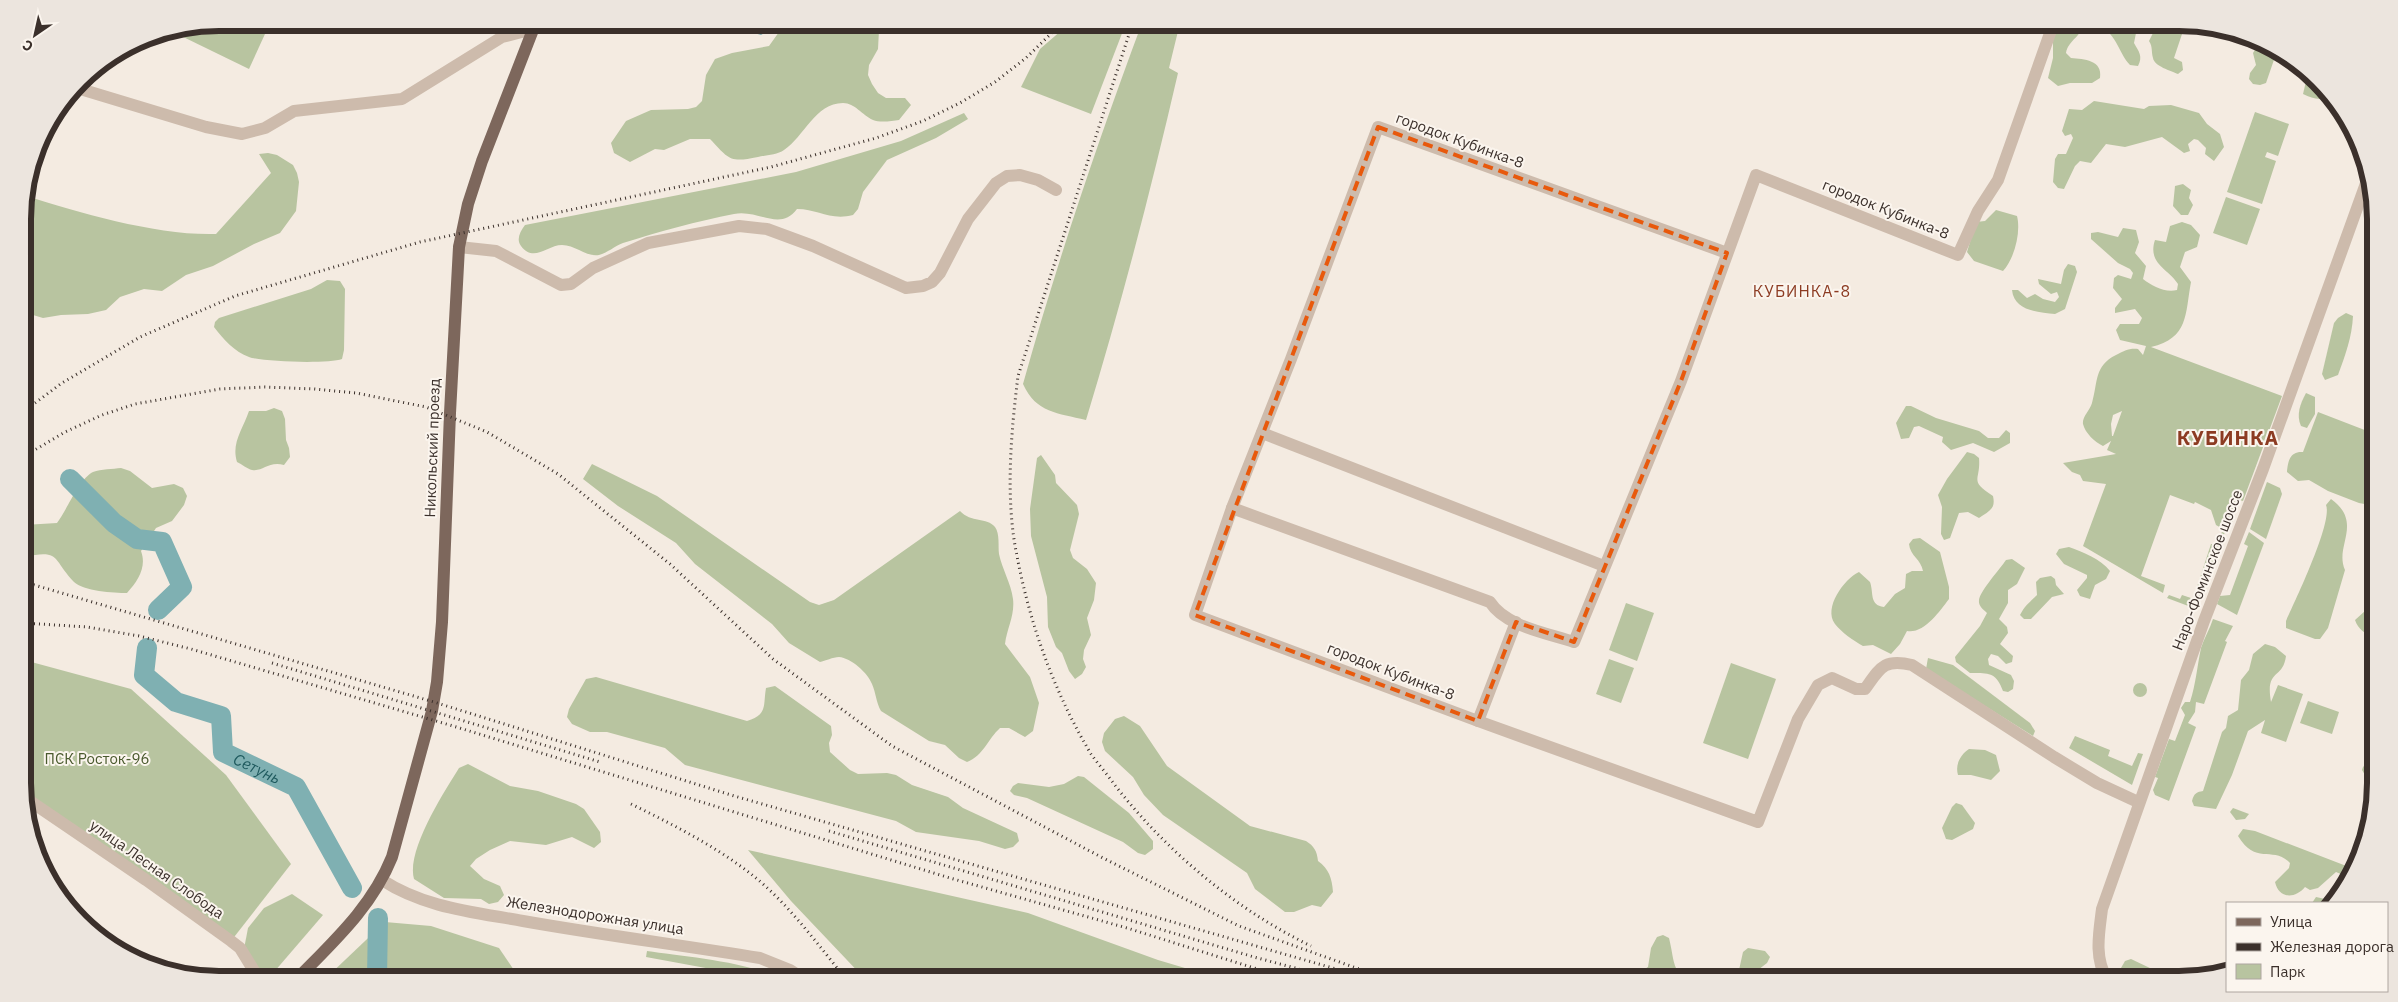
<svg xmlns="http://www.w3.org/2000/svg" width="2398" height="1002" font-family="'IBM Plex Sans',sans-serif">
<rect width="100%" height="100%" fill="#f4ebe1"/>
<g fill="#b8c4a0" fill-rule="evenodd">
<polygon points="219,23 270,23 249,69 173,32"/>
<path d="M 780,23 L 872,23 L 879,30 L 878,49 L 869,65 L 868,75 L 872,84 L 878,93 L 886,98 L 905,98 L 911,105 L 899,120 C 892,121 880,123 873,120 C 862,115 855,103 843,103 C 815,103 804,137 784,150 C 777,155 766,155 758,157 C 729,163 729,159 710,139 L 690,139 L 664,150 L 655,149 L 630,162 L 614,153 L 611,143 L 626,121 L 651,110 L 688,109 L 696,107 L 702,101 L 706,75 L 715,59 L 732,53 L 769,46 L 779,32 Z"/>
<polygon points="1070,23 1126,23 1091,114 1021,87 1040,49"/>
<path d="M 1142,23 L 1180,23 L 1169,68 L 1178,73 C 1151,190 1121,305 1086,420 C 1058,413 1036,413 1023,384 C 1057,262 1098,141 1142,23 Z"/>
<path d="M 2048,23 L 2083,23 C 2083,36 2068,40 2066,53 L 2071,58 C 2084,59 2103,60 2100,78 L 2092,83 L 2070,83 L 2058,86 L 2048,78 L 2053,58 L 2053,34 Z"/>
<path d="M 2093,23 L 2138,23 L 2134,43 C 2139,52 2143,56 2138,66 L 2130,65 C 2118,53 2116,29 2096,27 Z"/>
<path d="M 2158,23 L 2181,23 L 2182,34 L 2174,58 L 2182,62 L 2183,70 L 2178,74 C 2171,71 2154,66 2153,58 C 2151,51 2153,47 2149,41 Z"/>
<polygon points="2265,44 2277,51 2266,83 2260,85 2253,84 2249,79 2250,73 2256,65 2253,53 2256,48"/>
<path d="M 2312,76 L 2332,96 C 2321,101 2313,99 2303,94 L 2307,77 Z"/>
<polygon points="2094,101 2144,109 2149,106 2171,105 2199,113 2207,124 2220,134 2224,147 2214,161 2205,154 2206,148 2198,140 2194,139 2188,144 2190,151 2184,153 2162,137 2125,147 2106,144 2091,163 2080,161 2075,166 2064,189 2058,188 2053,182 2055,159 2058,154 2066,154 2073,138 2071,134 2065,136 2062,131 2069,109 2082,110"/>
<polygon points="2255,112 2289,124 2278,156 2267,152 2265,157 2276,161 2262,204 2227,192"/>
<path d="M 964,113 L 968,119 L 936,138 L 887,160 L 863,192 L 858,209 L 853,215 C 830,221 818,209 797,209 C 780,232 758,209 734,214 C 698,221 658,232 623,243 C 615,246 607,253 599,255 C 586,257 575,245 562,245 C 547,245 534,263 521,246 C 516,239 520,232 525,225 L 796,172 L 901,141 Z"/>
<path d="M 268,153 L 277,155 L 293,165 L 297,173 L 299,182 L 296,211 L 280,233 L 254,244 L 213,266 L 186,275 L 162,291 L 144,289 L 120,297 L 106,310 L 88,314 L 61,315 L 43,318 L 23,312 L 23,206 L 26,196 C 80,213 159,236 216,234 L 271,173 L 259,154 Z"/>
<polygon points="2183,184 2191,190 2189,198 2193,205 2188,215 2181,215 2173,206 2175,186"/>
<polygon points="2226,197 2260,209 2247,245 2213,233"/>
<path d="M 1996,210 L 2017,216 C 2021,231 2015,258 2003,271 L 1974,261 L 1967,252 L 1976,222 L 1985,221 Z"/>
<path d="M 2182,222 L 2191,225 L 2200,235 L 2197,247 L 2185,252 L 2180,267 L 2191,282 C 2185,314 2189,338 2151,347 L 2282,396 L 2243,501 L 2236,499 L 2231,514 L 2233,521 L 2226,529 C 2218,550 2209,596 2191,607 L 2167,598 L 2169,595 L 2180,599 L 2182,595 L 2197,600 L 2200,593 L 2196,590 L 2211,544 L 2217,545 L 2223,529 L 2216,525 L 2211,510 L 2195,502 L 2194,504 L 2170,495 L 2141,576 L 2165,585 L 2163,593 L 2083,546 L 2106,484 L 2083,481 L 2080,475 L 2072,472 L 2063,463 L 2116,454 L 2107,450 L 2111,441 L 2103,446 C 2095,442 2085,433 2083,424 C 2082,417 2090,410 2092,403 C 2098,382 2094,366 2116,355 C 2124,351 2129,348 2138,349 L 2143,355 L 2146,346 L 2120,340 L 2116,330 L 2120,324 L 2139,324 L 2142,318 L 2135,309 L 2115,313 L 2115,308 L 2122,299 L 2113,288 L 2114,278 L 2118,275 L 2131,279 L 2133,273 L 2130,269 L 2118,263 L 2091,239 L 2091,233 L 2098,232 L 2118,237 L 2123,228 L 2136,230 L 2139,242 L 2135,253 L 2146,266 L 2143,279 C 2152,286 2165,293 2177,290 L 2178,284 C 2169,269 2147,264 2155,240 L 2166,242 L 2170,226 ZM 2122,411 L 2113,436 L 2112,436 L 2111,424 L 2113,415 Z"/>
<polygon points="2374,224 2374,259 2372,261 2365,259 2365,246"/>
<path d="M 2068,264 L 2075,266 L 2077,272 L 2065,309 L 2055,314 C 2038,312 2014,311 2012,290 L 2018,290 L 2027,298 L 2035,294 L 2043,299 L 2055,302 L 2059,297 L 2057,292 L 2051,294 L 2039,284 L 2038,279 L 2061,284 L 2064,270 Z"/>
<path d="M 327,280 L 340,281 L 345,289 L 344,350 L 342,359 C 329,364 262,362 249,357 C 235,352 223,339 214,327 L 215,322 L 219,318 L 311,289 Z"/>
<path d="M 2346,313 L 2353,316 C 2352,337 2345,356 2338,375 L 2325,380 L 2322,374 L 2334,323 L 2338,318 Z"/>
<path d="M 2306,393 L 2315,397 L 2315,414 L 2307,428 L 2301,426 C 2296,415 2300,404 2306,393 Z"/>
<polygon points="1906,406 1911,406 1936,418 1979,431 1988,438 1999,438 2006,430 2010,433 2010,443 1994,452 1973,443 1951,450 1942,442 1943,437 1919,426 1914,427 1909,438 1901,439 1896,423"/>
<path d="M 274,408 L 282,411 L 285,419 L 286,440 L 289,448 L 290,457 L 284,465 C 268,461 263,472 252,470 C 247,469 242,464 237,462 C 231,443 243,429 249,411 L 266,411 Z"/>
<path d="M 2318,412 L 2375,434 L 2375,506 L 2359,503 L 2328,491 L 2309,480 L 2298,481 L 2287,472 C 2288,461 2290,451 2303,452 Z"/>
<path d="M 1967,452 L 1974,454 L 1979,458 C 1981,481 1968,480 1993,496 C 1996,509 1989,511 1979,518 L 1968,512 L 1959,513 L 1950,538 L 1944,540 L 1941,534 L 1942,507 L 1938,495 L 1947,479 Z"/>
<polygon points="1041,455 1055,475 1056,483 1077,505 1079,514 1070,550 1073,558 1087,569 1096,583 1094,600 1087,618 1091,635 1084,650 1083,659 1086,667 1082,674 1075,679 1069,671 1062,653 1056,647 1048,627 1047,597 1031,536 1030,509 1037,458"/>
<path d="M 592,464 L 657,496 L 810,602 L 819,605 L 834,600 L 960,511 C 971,523 987,517 995,527 C 1000,534 998,546 999,554 C 1002,569 1011,583 1013,599 C 1015,615 1007,628 1005,644 L 1030,677 L 1039,703 L 1033,731 L 1025,737 L 1009,728 L 1000,728 C 988,739 983,756 967,762 L 959,758 L 945,745 L 929,741 L 881,711 C 876,702 876,693 872,684 C 868,673 851,658 839,657 C 833,657 825,661 820,662 L 789,643 L 772,624 L 695,564 L 676,543 L 618,506 L 583,479 Z"/>
<path d="M 121,468 L 130,471 L 152,488 L 174,484 L 183,488 L 187,496 L 184,505 L 172,521 L 156,528 L 141,551 C 147,567 138,581 127,593 C 114,593 83,591 74,582 C 52,559 61,549 24,557 L 24,525 L 57,523 C 67,510 79,479 93,472 C 101,469 113,469 121,468 Z"/>
<polygon points="2267,482 2280,488 2282,494 2266,539 2250,529"/>
<path d="M 2331,499 C 2364,523 2334,546 2345,570 L 2328,628 L 2320,639 L 2315,639 L 2286,628 L 2286,621 C 2295,601 2333,522 2326,505 Z"/>
<polygon points="2249,532 2264,543 2237,615 2217,604 2220,596 2230,595 2248,546 2244,544"/>
<path d="M 1920,538 L 1940,552 L 1949,587 L 1949,599 C 1939,612 1924,634 1907,631 L 1900,644 L 1891,654 L 1873,645 L 1863,646 C 1854,641 1841,632 1835,624 C 1823,608 1844,579 1859,572 L 1870,582 C 1874,593 1869,605 1884,607 L 1895,594 L 1905,588 L 1906,574 L 1912,571 L 1923,571 C 1921,559 1910,556 1909,544 L 1913,539 Z"/>
<path d="M 2069,547 C 2083,552 2101,559 2110,571 L 2106,579 L 2095,585 L 2090,599 L 2080,596 L 2077,590 L 2087,578 L 2087,575 L 2064,564 L 2056,554 L 2059,549 Z"/>
<path d="M 2012,559 L 2025,568 L 2017,584 L 2008,590 L 2008,603 L 1999,619 L 2007,627 L 2008,633 L 2000,644 L 2013,656 L 2012,662 L 2006,664 L 1998,656 L 1991,654 L 1988,659 L 1989,665 L 2011,675 L 2014,681 L 2013,689 L 2008,692 L 2003,691 C 1996,672 1989,673 1970,673 L 1956,662 L 1955,657 L 1980,626 L 1987,613 C 1984,610 1978,606 1979,600 C 1980,591 2000,569 2006,560 Z"/>
<path d="M 2373,568 L 2375,568 L 2375,604 C 2363,588 2365,586 2373,568 Z"/>
<path d="M 2051,576 L 2055,579 L 2056,585 L 2064,594 L 2052,597 L 2031,619 L 2024,619 L 2020,615 C 2025,605 2030,602 2037,595 L 2036,582 L 2040,578 Z"/>
<polygon points="1626,603 1654,613 1637,661 1609,650"/>
<path d="M 2375,610 L 2375,634 L 2374,637 C 2365,634 2358,629 2355,620 L 2365,611 L 2373,613 Z"/>
<path d="M 2213,619 L 2233,626 L 2225,641 L 2227,642 L 2204,704 L 2196,702 L 2195,712 L 2188,723 L 2196,727 L 2169,801 L 2155,795 L 2153,790 L 2158,778 L 2155,777 L 2169,739 L 2175,741 L 2185,715 L 2181,708 L 2185,702 L 2190,702 C 2196,683 2197,667 2201,648 C 2204,638 2210,629 2213,619 Z"/>
<path d="M 2265,644 L 2275,647 L 2286,656 C 2283,680 2265,668 2271,702 L 2278,685 L 2303,694 L 2286,742 L 2261,733 L 2265,720 L 2248,731 L 2232,775 L 2216,809 L 2194,806 L 2192,801 C 2194,793 2197,792 2203,791 L 2222,732 L 2226,728 L 2228,716 L 2238,710 L 2241,680 L 2249,670 L 2253,654 Z"/>
<polygon points="1928,658 1953,665 2030,723 2035,731 2033,736 1926,669"/>
<polygon points="1609,659 1634,668 1621,703 1596,694"/>
<polygon points="24,660 131,689 226,775 291,864 231,941 39,806 24,787"/>
<polygon points="1731,663 1776,679 1748,759 1703,743"/>
<path d="M 596,677 L 747,721 C 768,715 763,705 766,688 L 775,686 L 831,726 L 832,735 L 829,743 L 830,752 L 850,770 L 858,774 L 887,773 L 896,775 L 912,785 L 948,797 L 963,808 L 1017,833 L 1019,841 L 1013,847 L 1005,849 L 979,841 L 916,832 L 896,821 L 685,765 L 665,748 L 607,732 L 590,732 L 572,724 L 567,717 L 569,709 L 586,679 Z"/>
<circle cx="2140" cy="690" r="7"/>
<polygon points="2308,701 2339,712 2332,734 2300,723"/>
<path d="M 1124,716 L 1140,726 L 1167,766 L 1250,826 L 1306,841 C 1314,846 1317,851 1318,861 C 1329,869 1332,878 1333,892 L 1321,907 L 1312,905 L 1294,912 L 1285,912 L 1255,889 L 1247,873 L 1163,815 L 1144,795 L 1133,777 L 1105,751 L 1102,742 L 1104,733 L 1115,719 Z"/>
<polygon points="2075,736 2110,750 2108,756 2132,766 2138,753 2143,754 2132,785 2069,748"/>
<path d="M 1969,749 L 1985,750 L 1996,755 L 2000,771 L 1991,780 L 1971,775 L 1958,775 C 1955,765 1960,755 1969,749 Z"/>
<path d="M 2375,751 L 2375,776 L 2365,775 L 2362,770 C 2364,762 2373,760 2375,751 Z"/>
<path d="M 468,764 L 510,786 L 538,791 L 576,804 L 584,809 L 600,832 L 601,842 L 594,848 L 572,837 L 546,845 L 510,841 L 490,850 L 476,859 L 470,866 L 484,879 L 500,886 L 504,895 L 498,902 L 489,904 L 481,899 L 444,898 L 414,879 C 406,851 444,792 459,768 Z"/>
<polygon points="1078,776 1084,777 1129,813 1153,841 1153,849 1145,855 1138,853 1123,842 1027,798 1014,795 1010,791 1013,786 1018,783 1049,787 1064,784"/>
<polygon points="1956,803 1962,805 1975,823 1973,829 1952,840 1946,839 1942,828 1952,807"/>
<polygon points="2233,808 2249,814 2245,819 2236,820 2230,812"/>
<path d="M 2243,829 L 2255,831 L 2349,867 L 2352,872 L 2346,880 L 2343,875 L 2336,872 L 2318,888 L 2310,890 L 2305,887 C 2295,899 2279,899 2275,882 L 2289,868 L 2290,863 C 2273,845 2256,866 2238,836 Z"/>
<polygon points="748,850 1028,913 1158,960 1222,979 865,979 791,901"/>
<polygon points="292,894 323,915 268,979 262,979 244,949 248,928 264,908"/>
<polygon points="2316,897 2334,901 2336,900 2334,903 2312,903"/>
<polygon points="385,922 431,926 499,948 520,979 325,979"/>
<path d="M 1663,935 L 1669,938 C 1676,966 1670,979 1705,978 C 1721,978 1725,980 1739,970 L 1743,952 L 1748,948 L 1765,951 L 1770,957 L 1767,963 L 1754,973 L 1754,979 L 1628,979 L 1648,967 L 1651,948 L 1657,937 Z"/>
<path d="M 647,951 C 681,956 752,962 778,979 L 765,979 L 646,957 Z"/>
<polygon points="2131,959 2173,979 2122,979 2121,968 2125,961"/>
</g>
<polygon fill="#7fb0b2" points="720,23 774,23 769,30 761,35"/>
<g fill="none" stroke-linecap="round" stroke-linejoin="round">
<g stroke="#7fb0b2" stroke-width="20">
<polyline points="70,479 114,523 137,539 162,542 182,587 158,610"/>
<path id="s1" d="M 147,648 L 144,675 L 176,702 L 221,716 L 223,752 L 296,787 L 352,888"/>
<polyline points="377,979 378,918"/>
</g>
<g stroke="#cdbbac" stroke-width="12">
<polyline points="77,88 206,127 242,134 265,128 294,111 402,99 502,37 533,29"/>
<polyline points="459,247 496,251 561,285 571,284 593,268 648,243 739,226 767,229 813,246 906,288 923,286 932,282 940,273 968,219 996,183 1007,176 1020,175 1038,180 1056,190"/>
<path d="M 1727,253 L 1378,127 L 1291,359 L 1232,508 L 1195,615 L 1478,721 L 1758,822 L 1798,719 L 1818,685 L 1832,678 L 1856,689 L 1865,689 C 1880,668 1884,658 1912,665 L 2054,757 L 2097,783 L 2138,802"/>
<polyline points="1262,433 1604,566"/>
<path d="M 1232,508 L 1490,602 C 1506,627 1548,633 1574,642 L 1681,381 L 1756,175 L 1958,255 L 1978,211 L 1998,180 L 2054,22"/>
<polyline points="1478,721 1516,622"/>
<polyline points="24,797 146,880 231,941 240,948 259,979"/>
<path d="M 382,880 C 425,908 474,912 523,921 C 602,935 681,945 760,958 L 790,970 L 804,979"/>
<path d="M 2107,979 C 2094,958 2099,933 2102,909 L 2204,621 L 2263,469 L 2369,175"/>
</g>
<path stroke="#7d675c" stroke-width="12" d="M 297,979 C 333,942 372,907 392,857 L 432,711 L 437,682 L 442,622 L 450,413 L 459,247 L 468,204 L 482,161 L 536,22"/>
<g stroke="#3b302b" stroke-width="3" stroke-dasharray="1 4" stroke-linecap="butt">
<path d="M 1133,22 L 1018,376 C 1011,433 1005,499 1017,556 C 1030,625 1055,694 1091,754 C 1098,764 1107,774 1114,784 C 1166,851 1235,909 1311,946"/>
<polyline points="23,412 62,383 140,337 235,296 420,242 771,167 876,138 923,121 960,103 995,82 1026,58 1063,22"/>
<polyline points="23,457 65,432 102,415 135,404 220,389 265,387 314,389 356,393 426,407 487,432 558,474 670,564 773,659 892,746 1103,858 1239,926 1359,969 1398,979"/>
<polyline points="24,582 434,702 731,795 1350,973"/>
<polyline points="24,623 87,627 139,636 191,649 453,726 950,878 1127,928 1289,979"/>
<polyline points="272,663 600,762"/>
<path d="M 631,804 C 674,825 719,848 756,878 C 790,906 819,946 846,979"/>
<polyline points="829,831 1254,957 1336,979"/>
</g>
</g>
<path fill="none" stroke="#e8590c" stroke-width="4" stroke-dasharray="10 6" stroke-linejoin="round" d="M 1378,127 L 1727,253 L 1681,381 L 1574,642 L 1516,622 L 1478,721 L 1195,615 Z"/>
<g text-anchor="middle" dominant-baseline="central" stroke-width="4" stroke-linejoin="round" paint-order="stroke">
<g font-size="15" fill="#3b302b" stroke="#fbf5ee">
<text transform="translate(1460 140) rotate(20)">городок Кубинка-8</text>
<text transform="translate(1886 209) rotate(22)">городок Кубинка-8</text>
<text transform="translate(432 448) rotate(-88)">Никольский проезд</text>
<text transform="translate(2207 570) rotate(-69)">Наро-Фоминское шоссе</text>
<text transform="translate(1391 671) rotate(21)">городок Кубинка-8</text>
<text transform="translate(157 869) rotate(35)">улица Лесная Слобода</text>
<text transform="translate(595 915) rotate(9)">Железнодорожная улица</text>
</g>
<g font-size="15" fill="#4a5a2e" stroke="#fbf5ee">
<text x="97" y="758">ПСК Росток-96</text>
</g>
<g font-size="16" letter-spacing="1" fill="#8c3b22" stroke="#fbf5ee">
<text x="1802" y="291">КУБИНКА-8</text>
</g>
<g font-size="16" font-style="italic" fill="#1f5a5e" stroke="#fbf5ee">
<text stroke="none"><textPath href="#s1" startOffset="190">Сетунь</textPath></text>
</g>
<g font-size="20" font-weight="bold" letter-spacing="1" fill="#8c3b22" stroke="#fbf5ee">
<text x="2228" y="437">КУБИНКА</text>
</g>
</g>
<path d="M0 0H2398V1002H0ZM219 31H2179A188 188 0 0 1 2367 219V783A188 188 0 0 1 2179 971H219A188 188 0 0 1 31 783V219A188 188 0 0 1 219 31Z" fill="#ece5de" fill-rule="evenodd"/>
<path fill="none" stroke="#3b302b" stroke-width="6" d="M219 31H2179A188 188 0 0 1 2367 219V783A188 188 0 0 1 2179 971H219A188 188 0 0 1 31 783V219A188 188 0 0 1 219 31Z"/>
<rect x="2226" y="902" width="162" height="90" fill="#fbf5ee" stroke="#aea6a0"/>
<rect x="2236" y="918" width="25" height="8" fill="#7d675c" stroke="#aea6a0"/>
<text x="2270" y="927" font-size="15" fill="#3b302b">Улица</text>
<rect x="2236" y="943" width="25" height="8" fill="#3b302b" stroke="#aea6a0"/>
<text x="2270" y="952" font-size="15" fill="#3b302b">Железная дорога</text>
<rect x="2236" y="964" width="25" height="15" fill="#b8c4a0" stroke="#aea6a0"/>
<text x="2270" y="977" font-size="15" fill="#3b302b">Парк</text>
<g transform="translate(35 35) rotate(214)" stroke="#fbf5ee" stroke-width="4" paint-order="stroke">
<path d="M0-4L9 19L0 12L-9 19Z" fill="#3b302b"/>
<text y="-8" font-size="14" font-weight="bold" text-anchor="middle" fill="#3b302b">С</text>
</g>
</svg>
